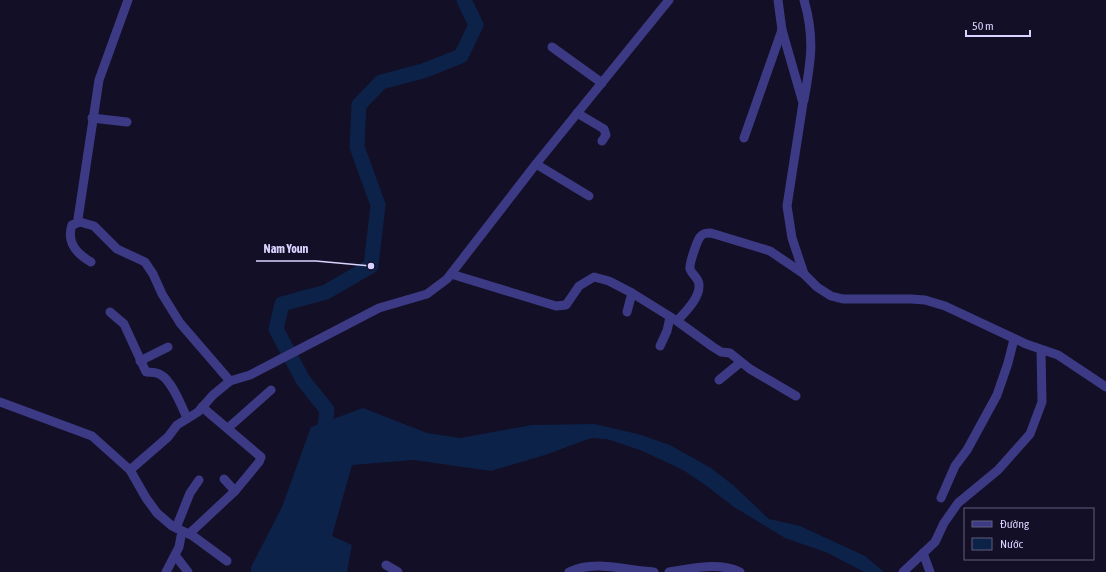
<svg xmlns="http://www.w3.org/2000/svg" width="1106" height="572" font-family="'Asap Condensed',sans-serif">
<rect width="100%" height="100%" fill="#130f26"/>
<polygon fill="#0c2248" points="363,408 427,433 460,438 532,425 594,424 638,434 670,445 711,468 733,485 769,519 800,526 865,556 884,572 864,572 828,553 785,538 734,507 704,484 683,470 640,450 607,439 591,438 548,454 491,471 414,460 352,465 332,536 352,545 347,572 251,572 251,567 282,507 311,427"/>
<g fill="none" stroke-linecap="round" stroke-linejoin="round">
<polyline stroke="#0c2248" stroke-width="15" points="323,442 327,410 303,380 276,329 282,304 326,292 371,266 378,205 357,147 359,105 381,82 423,71 461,56 476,25 464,0"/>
<g stroke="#3d3a85" stroke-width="9">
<polyline points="128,0 99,80 78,219 80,222 94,226 117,249 145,262 153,274 162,294 180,323 230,381"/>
<polyline points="778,0 782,30 803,103 787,206 792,238 804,274"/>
<polyline points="552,47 602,83"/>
<path d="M 804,100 C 811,61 815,38 804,0"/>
<polyline points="577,113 604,129 606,135 602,141"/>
<polyline points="92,118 127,122"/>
<polyline points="744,138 782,30"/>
<polyline points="536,164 589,196"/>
<path d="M 80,222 L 72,225 C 66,243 77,254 91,262"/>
<polyline points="451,274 556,306 566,305 579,286 594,277 609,281 632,293 677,321 713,347 721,352 730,353 750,369 796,396"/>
<path d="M 110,312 L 124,324 L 146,372 C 150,372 157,372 161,375 C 172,381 182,407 187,418"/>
<polyline points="627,312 632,293"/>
<path d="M 677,321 C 685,312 700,298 699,285 C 699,278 692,275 690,269 C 689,264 697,241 700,237 C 703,233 706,233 711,233 L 770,251 L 804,274 L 817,287 L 831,296 L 843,299 L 911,299 L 925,300 L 945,306 L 1026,344 L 1058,355 L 1106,387"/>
<polyline points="660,346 667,331 670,317"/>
<polyline points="140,361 168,347"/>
<polyline points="719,380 741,362"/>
<polyline points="0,402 92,436 130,470 146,498 157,513 172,526 193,536 227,561"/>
<polyline points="202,407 261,457 259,462 235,491"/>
<polyline points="228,428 271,390"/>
<polyline points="130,470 168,437 177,425 198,412 213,395 230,381 250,375 379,308 427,294 447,279 536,164 669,0"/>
<polyline points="941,498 955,466 967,450 997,395 1008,363 1014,339"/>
<polyline points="176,528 190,493 199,480"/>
<polyline points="189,534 235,491 224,479"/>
<polyline points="923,553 930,572"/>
<polyline points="175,555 188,572"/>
<polyline points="386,565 398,572"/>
<polyline points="166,572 179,547 182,531"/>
<path d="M 569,572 C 596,559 626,571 654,572"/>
<path d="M 669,572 C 691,568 720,562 740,572"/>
<polyline points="903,572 935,542 944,523 958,503 998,470 1030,434 1042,402 1041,350"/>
</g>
</g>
<path fill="none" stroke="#d9d4ff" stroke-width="1.5" d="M371 266L316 261H256"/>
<circle fill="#d9d4ff" stroke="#130f26" stroke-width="1.5" cx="371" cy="266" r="4"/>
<g font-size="12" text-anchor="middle" font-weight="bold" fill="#d9d4ff" stroke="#130f26" stroke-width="4" stroke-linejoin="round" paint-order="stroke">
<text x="286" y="253">Nam Youn</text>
</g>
<rect x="964" y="508" width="130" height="52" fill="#130f26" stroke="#625e7d"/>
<rect x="972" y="521" width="20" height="6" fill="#3d3a85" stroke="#625e7d"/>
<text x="1000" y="528" font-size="12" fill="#d9d4ff">Đường</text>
<rect x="972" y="538" width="20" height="12" fill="#0c2248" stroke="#625e7d"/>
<text x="1000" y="548" font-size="12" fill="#d9d4ff">Nước</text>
<path d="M966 30v6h64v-6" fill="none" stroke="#d9d4ff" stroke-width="2"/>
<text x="972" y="30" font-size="12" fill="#d9d4ff" stroke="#130f26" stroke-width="3" paint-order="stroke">50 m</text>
</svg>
